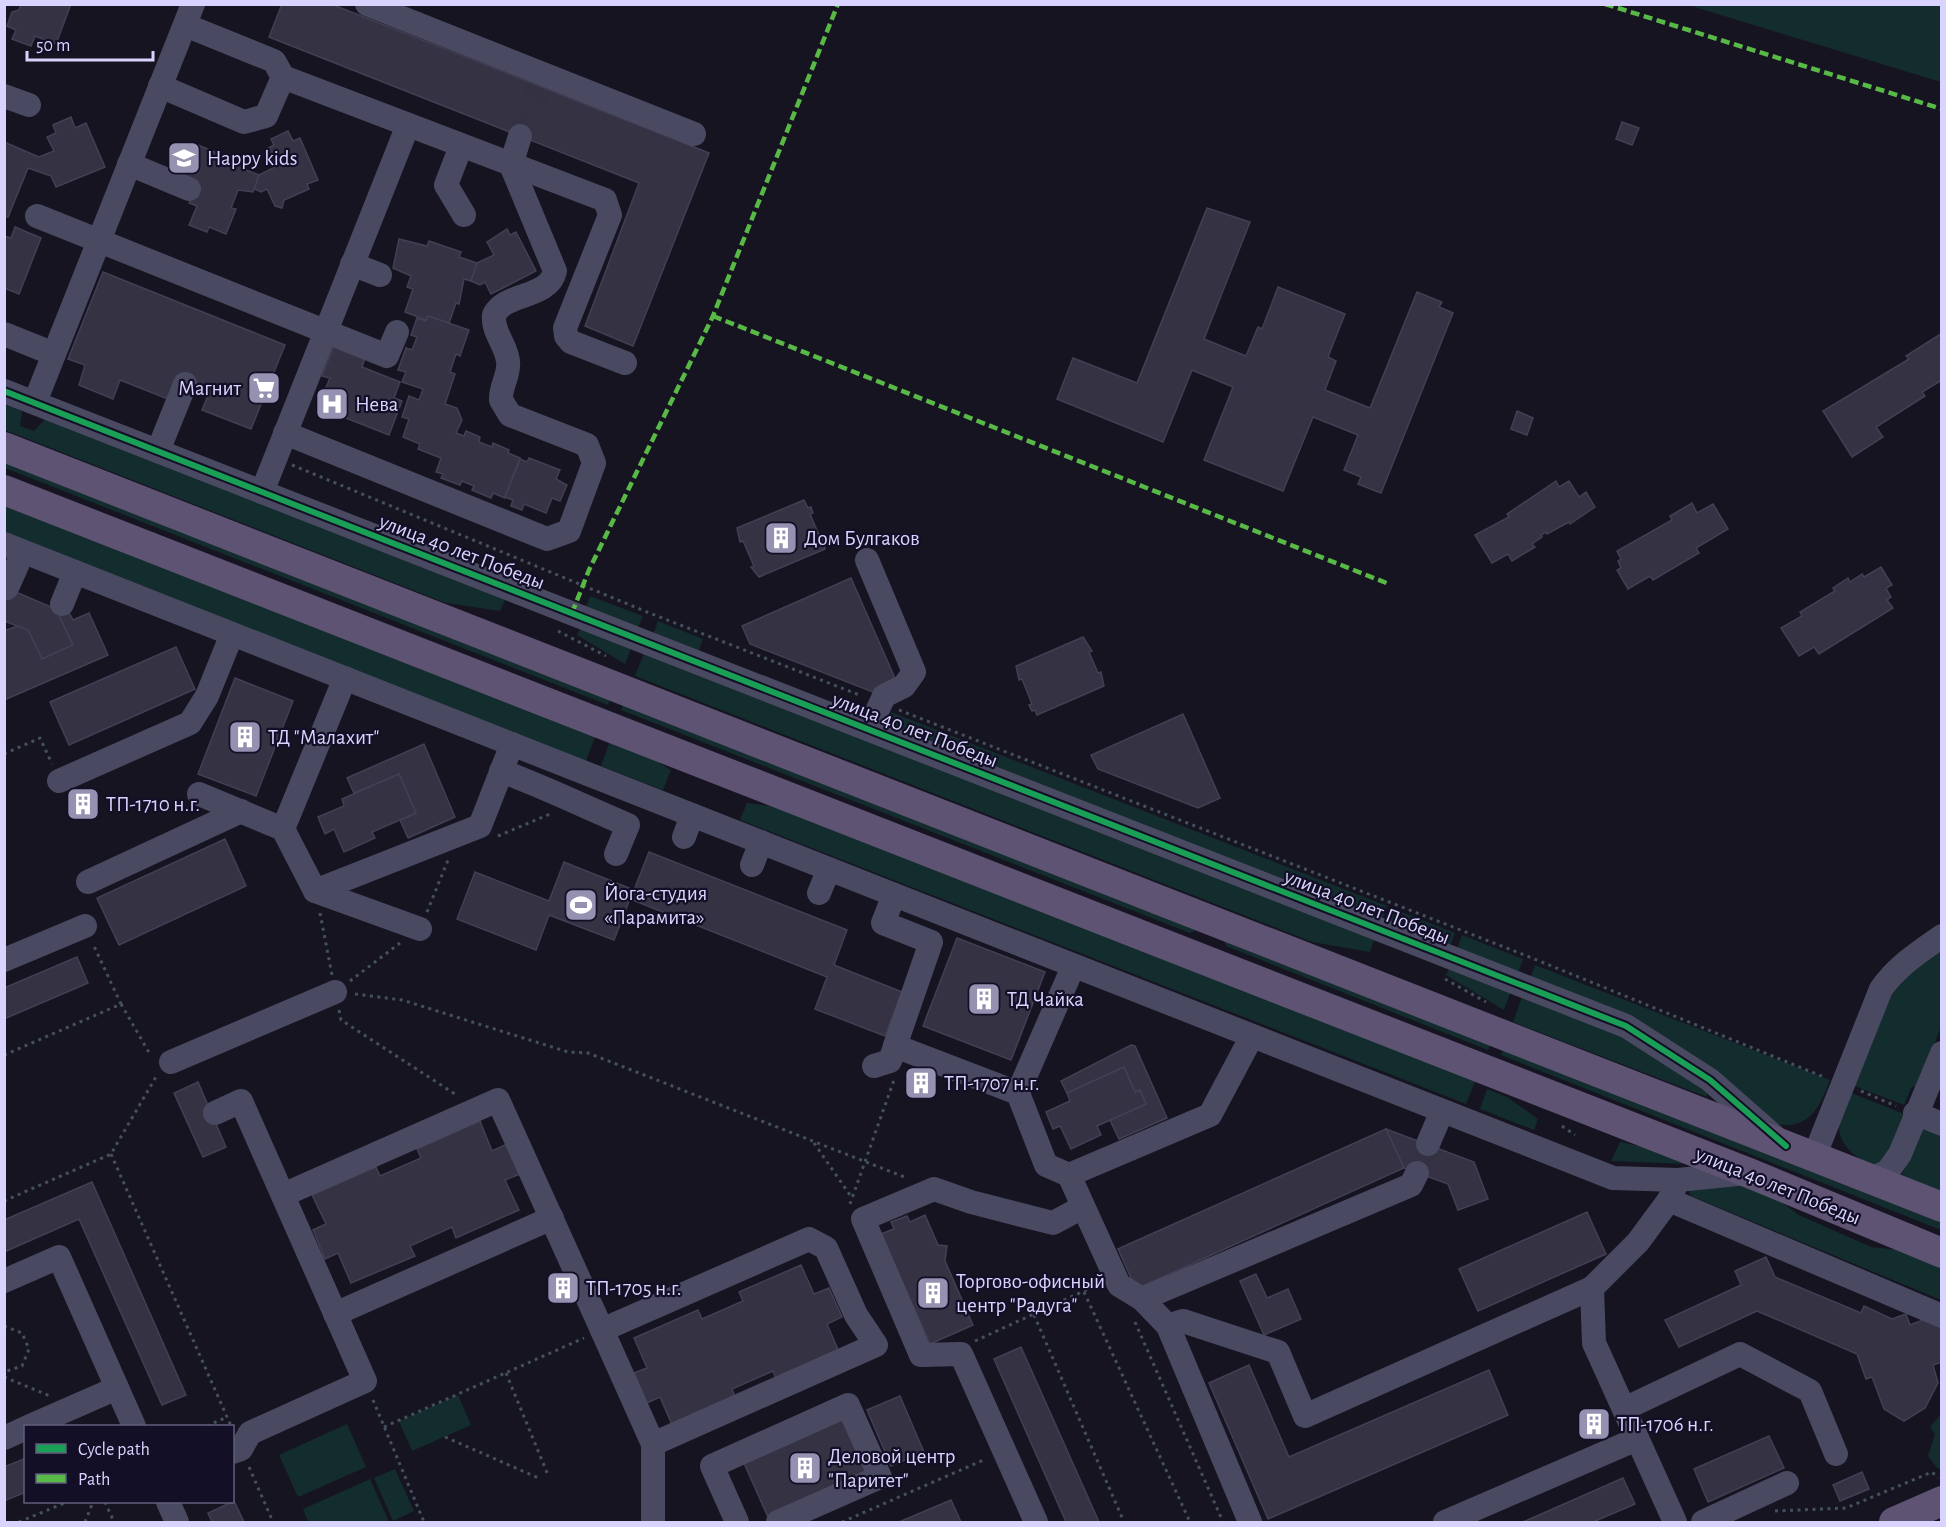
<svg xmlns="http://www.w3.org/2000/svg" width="1946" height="1527" font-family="'Alegreya Sans',sans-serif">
<rect width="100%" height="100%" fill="#161421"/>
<g fill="#132c2d">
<polygon points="1688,5 1941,5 1941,82"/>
<polygon points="4,398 22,412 20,426 34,431 45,419 506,598 500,611 446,603 5,430"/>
<polygon points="4,460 611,697 608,705 5,468"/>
<polygon points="4,499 597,732 586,761 5,532"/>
<polygon points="590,596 643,616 637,630 585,610"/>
<polygon points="658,621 703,639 698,653 653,635"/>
<polygon points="581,626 632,646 625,664 577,635"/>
<polygon points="645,651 1375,937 1370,952 1312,942 635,676"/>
<polygon points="624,702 1195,929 1195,931 1190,933 621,710"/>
<polygon points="891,712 1387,906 1382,920 886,725"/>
<polygon points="611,738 632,746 671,770 663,790 601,766"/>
<polygon points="747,803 792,809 1477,1076 1466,1104 740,820"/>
<polygon points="1394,909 1455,933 1450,946 1388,923"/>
<polygon points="1462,935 1523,959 1518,973 1457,949"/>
<polygon points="1224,941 1492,1041 1488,1050 1226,946"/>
<polygon points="1941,948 1941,1027 1918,1088 1912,1086 1904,1105 1852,1085 1896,984"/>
<path d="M 1535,965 L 1830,1080 C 1820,1106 1810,1130 1777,1124 L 1530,979 Z"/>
<polygon points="1450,967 1511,991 1504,1010 1446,975"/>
<polygon points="1523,994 1644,1045 1707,1093 1707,1097 1513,1022"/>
<polygon points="1504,1047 1941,1222 1941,1230 1501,1055"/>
<polygon points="1487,1089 1507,1097 1538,1119 1534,1130 1480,1109"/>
<path d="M 1849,1092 L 1909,1116 L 1892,1155 L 1876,1167 C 1859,1160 1838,1147 1839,1125 C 1839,1115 1846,1102 1849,1092 Z"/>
<polygon points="1923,1122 1941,1129 1941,1193 1901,1177"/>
<polygon points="1620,1142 1667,1152 1687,1164 1611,1161"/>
<polygon points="1735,1179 1769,1193 1799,1215 1871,1247 1917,1252 1941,1262 1941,1300 1691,1196 1688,1189"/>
<polygon points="458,1395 471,1425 412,1451 399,1421"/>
<polygon points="1941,1414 1941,1470 1937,1468 1928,1456 1935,1434 1930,1427"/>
<polygon points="347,1424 366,1467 298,1497 279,1455"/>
<polygon points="395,1469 414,1511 393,1521 374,1478"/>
<polygon points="370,1479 389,1522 308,1522 303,1509"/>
</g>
<g fill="#343243" stroke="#433f54" stroke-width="1.5">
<polygon points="21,4 71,4 56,44 35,36 31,46 12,39 16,30 7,26 12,12 19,10"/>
<polygon points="282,4 331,4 709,153 633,346 585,326 639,183 269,37"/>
<polygon points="71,117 75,128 86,123 105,167 56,187 51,176 28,168 8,217 4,216 4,142 39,157 54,151 47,137 56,133 53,125"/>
<polygon points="1622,122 1639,128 1632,145 1616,139"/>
<polygon points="288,131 293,141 300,138 318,180 307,184 309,189 284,200 282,208 275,206 267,189 261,192 254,189 259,175 275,167 266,149 274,145 271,139"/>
<polygon points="198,145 245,165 244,169 259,175 253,192 238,190 231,208 236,209 226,234 209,227 207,232 189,225 197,206 189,203 197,184 174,175 178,165 173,163 178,149 183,151 185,146 196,150"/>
<polygon points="1207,208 1250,222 1204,339 1246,356 1258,327 1262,329 1278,287 1345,314 1328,357 1336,361 1325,390 1370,408 1417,292 1442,302 1439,307 1453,313 1381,493 1358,484 1361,477 1344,470 1358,435 1313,417 1283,491 1204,460 1233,387 1192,370 1163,442 1057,399 1073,358 1137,383"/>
<polygon points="15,227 41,238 19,294 4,288 4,236 11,238"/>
<polygon points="507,229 510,235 516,232 536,271 491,294 485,282 480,285 471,281 477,263 494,255 487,242"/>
<polygon points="399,239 427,246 429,241 461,252 459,257 477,263 471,281 464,279 459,304 456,303 449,323 428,316 426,320 405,312 413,289 407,287 411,276 393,268"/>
<polygon points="103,272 285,345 251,429 202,410 209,393 176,380 168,399 120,380 113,399 79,385 85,365 68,359"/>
<polygon points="428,316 469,330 460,356 456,354 450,372 455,374 445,404 457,408 462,420 456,433 464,436 466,431 480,437 479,442 492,447 493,443 509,450 508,453 520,458 505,498 493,493 491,498 472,490 474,486 462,481 460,485 441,478 443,474 436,472 441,458 418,449 420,444 403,437 409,419 402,417 409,396 419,400 423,389 402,382 406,372 398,370 406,348 412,350 417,337 411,335 417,318 426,321"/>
<polygon points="1942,333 1942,380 1922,392 1925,396 1876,427 1883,437 1852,457 1823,411 1909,359 1906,356"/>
<polygon points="335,343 366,355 362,367 400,382 394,398 402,401 389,435 318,407 330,378 322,376"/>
<polygon points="1517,411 1533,418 1527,435 1511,429"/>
<polygon points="529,458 560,470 556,479 567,485 560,501 552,498 546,513 524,504 522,510 511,506 513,500 505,497 520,459 527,462"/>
<polygon points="1556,481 1559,487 1569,481 1579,497 1586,492 1595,507 1570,524 1569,522 1547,534 1546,532 1541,535 1542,537 1532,544 1535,547 1512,561 1508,554 1492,563 1475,535 1509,517 1507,514"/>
<polygon points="804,500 808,508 811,507 813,513 810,514 819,535 822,534 825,549 759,577 751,567 754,566 743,541 740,542 737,528"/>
<polygon points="1692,503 1697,513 1713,504 1728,529 1696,548 1699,553 1653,580 1650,576 1628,589 1617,570 1621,568 1618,561 1621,559 1617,551 1672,520 1670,516"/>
<polygon points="1881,567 1892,585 1886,588 1891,597 1887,600 1893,608 1819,654 1814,647 1799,656 1781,628 1802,616 1800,612 1835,591 1833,588 1848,578 1850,582 1862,574 1864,577"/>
<polygon points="851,578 898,685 878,694 750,644 742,626"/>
<polygon points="4,587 56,609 73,645 42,659 28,630 4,621"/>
<polygon points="65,605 73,620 89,613 108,655 4,700 4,631 17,626 28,630 42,659 73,645 56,609"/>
<polygon points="1083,637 1092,651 1089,652 1098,673 1101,672 1104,686 1037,715 1035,710 1032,711 1029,705 1032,704 1022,679 1019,680 1016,666"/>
<polygon points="176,647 195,689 69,745 50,702"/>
<polygon points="235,678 293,701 256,796 198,774"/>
<polygon points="1183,714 1220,798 1198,808 1098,769 1091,755"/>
<polygon points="424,744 455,817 408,838 400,820 416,813 399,774 354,793 347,778"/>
<polygon points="399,774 416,813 372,832 375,838 344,852 334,829 325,834 318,817 344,806 342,799"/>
<polygon points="91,792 97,806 74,816 68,802"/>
<polygon points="225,839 246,886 119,945 97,898"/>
<polygon points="649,852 847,930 834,965 902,992 885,1036 815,1009 827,977 630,899 614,940 549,915 536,950 457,919 475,872 549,901 564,862 634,890"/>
<polygon points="957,938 1045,972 1011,1060 923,1026"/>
<polygon points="77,957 88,983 4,1019 4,988"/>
<polygon points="1131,1045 1135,1046 1167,1118 1119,1139 1110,1120 1146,1104 1140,1090 1135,1092 1124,1067 1067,1093 1061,1081"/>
<polygon points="1124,1067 1135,1092 1140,1090 1146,1104 1097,1126 1101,1135 1071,1149 1060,1126 1053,1129 1046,1112 1070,1101 1067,1093"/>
<polygon points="913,1072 935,1081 930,1094 907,1085"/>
<polygon points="198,1082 226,1147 203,1157 174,1093"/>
<polygon points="480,1121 492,1151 507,1144 520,1174 505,1180 519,1210 456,1238 452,1227 410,1246 415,1256 351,1283 338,1253 325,1259 313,1230 326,1224 312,1195 376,1167 380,1176 421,1158 417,1149"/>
<polygon points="1386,1129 1474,1162 1488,1199 1458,1210 1448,1184 1404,1168"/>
<polygon points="1386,1129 1404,1168 1136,1289 1118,1249"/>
<polygon points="92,1182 186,1395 162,1405 79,1219 4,1252 4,1220"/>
<polygon points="1587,1212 1606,1254 1478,1311 1459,1269"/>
<polygon points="925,1215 938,1245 947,1246 945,1261 973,1325 930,1344 881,1234 894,1229 891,1222 907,1216 910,1222"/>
<polygon points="1766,1257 1775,1277 1861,1313 1864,1306 1892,1319 1906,1314 1910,1325 1928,1318 1942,1324 1942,1362 1933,1365 1938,1383 1925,1408 1904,1421 1884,1409 1872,1377 1866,1379 1857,1354 1757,1311 1679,1347 1665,1320 1741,1285 1735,1271"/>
<polygon points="801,1265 814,1294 829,1288 842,1317 827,1324 840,1354 777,1381 773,1371 732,1389 736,1399 673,1427 660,1397 647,1403 634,1373 647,1368 634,1338 698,1310 702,1319 743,1301 739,1292"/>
<polygon points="565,1273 575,1296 562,1302 552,1279"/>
<polygon points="1256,1274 1267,1298 1288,1289 1301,1319 1264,1335 1240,1281"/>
<polygon points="1021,1347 1099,1522 1066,1522 994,1359"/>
<polygon points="1249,1365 1289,1457 1489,1370 1508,1415 1268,1519 1209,1383"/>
<polygon points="900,1396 924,1452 891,1466 867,1410"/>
<polygon points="1602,1412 1608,1425 1585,1435 1579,1422"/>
<polygon points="841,1418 867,1475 768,1517 743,1461"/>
<polygon points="1769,1436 1784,1468 1708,1502 1694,1469"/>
<polygon points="26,1458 26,1492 4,1501 4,1467"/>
<polygon points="1862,1472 1869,1489 1840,1501 1833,1485"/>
<polygon points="1623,1478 1635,1504 1593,1522 1523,1522"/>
<polygon points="951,1500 961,1522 899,1522"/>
<polygon points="234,1501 244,1522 212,1522 208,1513"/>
</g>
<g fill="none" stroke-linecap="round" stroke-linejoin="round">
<g stroke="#333142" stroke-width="24" stroke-dasharray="24 12" stroke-linecap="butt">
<polyline points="520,136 539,87"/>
<polyline points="1417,1173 1428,1144"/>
</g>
<g stroke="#44505f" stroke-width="3" stroke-dasharray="3 4.5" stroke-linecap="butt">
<polyline points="292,465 647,612 862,696"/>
<polyline points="558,631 606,656"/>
<polyline points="899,710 1527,956 1824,1077"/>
<polyline points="4,754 40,738 52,764"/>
<polyline points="498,836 550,814"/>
<polyline points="427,912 448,860"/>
<polyline points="320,913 332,975"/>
<polyline points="1445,979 1486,1002"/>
<polyline points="350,981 400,943"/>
<polyline points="355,994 402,1000 568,1052 588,1053 907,1178"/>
<polyline points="121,1004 151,1056"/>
<polyline points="339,1010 341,1020 458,1096"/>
<polyline points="4,1055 121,1004 93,944"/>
<polyline points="1861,1091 1896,1106"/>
<polyline points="1562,1126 1575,1135"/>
<polyline points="814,1143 852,1198"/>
<polyline points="111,1154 231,1426"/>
<polyline points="4,1201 111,1154 157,1075"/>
<polyline points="850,1204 894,1080"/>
<polyline points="1084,1292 1190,1522"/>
<polyline points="1034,1315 1124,1522"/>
<polyline points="1135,1322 1223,1522"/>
<polyline points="4,1326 22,1333 29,1349 22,1366 4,1372"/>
<polyline points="975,1341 1097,1285"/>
<polyline points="506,1373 548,1475"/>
<polyline points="4,1377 50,1396"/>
<polyline points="373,1400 424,1522"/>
<polyline points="207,1426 227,1417"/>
<polyline points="384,1427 584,1338"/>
<polyline points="445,1437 541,1479"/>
<polyline points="249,1467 273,1522"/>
<polyline points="105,1502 114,1522"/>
<polyline points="1775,1511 1846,1508 1932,1472 1938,1478"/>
<polyline points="19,1522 67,1502"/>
<polyline points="85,1522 93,1502"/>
<polyline points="842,1522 986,1459"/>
</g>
<g stroke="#4a4962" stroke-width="24">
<polyline points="367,4 694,134"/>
<polyline points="185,25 274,61 283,77"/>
<polyline points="160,86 244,122 266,116 283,77 605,200 610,215 565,328 566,336 571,342 625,363"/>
<polyline points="4,96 29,105"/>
<polyline points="461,146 446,185 464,215"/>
<polyline points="129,164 189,189"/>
<polyline points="37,216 387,356 397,332"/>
<polyline points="352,264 380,275"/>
<polyline points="4,334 54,354"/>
<polyline points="4,391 1626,1026 1710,1080 1775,1137"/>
<polyline points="35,402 193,4"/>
<path d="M 285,433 L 547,539 L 569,531 L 594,463 L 587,445 L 510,415 L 501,400 C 500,386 510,375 508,361 C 506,344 492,332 494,315 C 505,292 549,299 555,271 L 511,165 L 520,136"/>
<polyline points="158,451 185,384"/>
<polyline points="262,492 408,125"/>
<polyline points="4,544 1613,1178 1678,1180 1747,1173"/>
<polyline points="867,560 914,672 904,686 884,696 869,729"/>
<polyline points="7,588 23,552"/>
<polyline points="62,604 75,572"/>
<path d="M 501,771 C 545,787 585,807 628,825 L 616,854"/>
<polyline points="59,781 190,723 207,696 232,634"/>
<polyline points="199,794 283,829 315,891 420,929"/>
<polyline points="283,829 345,678"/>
<polyline points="684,837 692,815"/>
<polyline points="752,865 761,842"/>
<polyline points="88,882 241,811"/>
<polyline points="315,891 480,826 512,744"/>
<polyline points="819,893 829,869"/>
<polyline points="894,895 883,923 931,942 895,1046"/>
<polyline points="4,960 85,926"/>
<polyline points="1073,967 1018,1093 1046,1165 1069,1175 1119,1285 1142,1299 1168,1326 1250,1522"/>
<polyline points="171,1062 335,992"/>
<polyline points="874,1066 890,1061 895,1046 1018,1093"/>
<polyline points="215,1113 241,1101 365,1381 250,1433 241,1449 232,1452"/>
<polyline points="1915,1113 1942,1124"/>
<polyline points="1428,1144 1442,1111"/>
<path d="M 1814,1157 L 1881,989 C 1897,966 1919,952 1942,936"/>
<polyline points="1069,1175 1210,1115 1252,1036"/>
<polyline points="1871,1179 1888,1171 1900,1154 1942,1053"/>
<polyline points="283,1195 498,1100 602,1330"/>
<polyline points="1669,1200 1942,1316"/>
<polyline points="4,1281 59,1257 134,1426"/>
<polyline points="1592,1288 1594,1343 1675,1522"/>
<polyline points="1142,1299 1411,1185 1417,1173"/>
<polyline points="335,1314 552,1218"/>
<polyline points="1168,1326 1183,1321 1278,1352 1305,1416 1592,1288 1638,1242 1669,1200 1678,1180"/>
<polyline points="1624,1409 1740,1354 1810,1391 1836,1454"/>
<polyline points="30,1426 117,1388"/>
<polyline points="4,1438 26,1428"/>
<polyline points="653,1444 876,1345 856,1315 826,1248 809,1239 602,1330 653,1444 653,1522"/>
<polyline points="168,1502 177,1522"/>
<polyline points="737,1522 712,1466 848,1405 880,1477 778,1522"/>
<polyline points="1036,1522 961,1354 921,1355 863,1219 934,1189 971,1202 1053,1223 1083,1207"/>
<polyline points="1445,1522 1637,1439"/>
<polyline points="1703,1522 1787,1483"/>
</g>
<g stroke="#5e5373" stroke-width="30">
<polyline points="4,447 1942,1207"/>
<polyline points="4,490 1749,1173 1942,1253"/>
<polyline points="1894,1522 1942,1501"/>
</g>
<g stroke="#58b947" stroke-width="4.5" stroke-dasharray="9 4.5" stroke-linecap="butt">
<polyline points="1605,4 1942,109"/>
<polyline points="713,316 1389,584"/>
<polyline points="572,613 589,570 713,316 838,4"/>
</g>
<defs>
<polyline id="cycleway" points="4,391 1626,1026 1710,1080 1786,1146"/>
</defs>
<use href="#cycleway" stroke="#130f26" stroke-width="10"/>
<use href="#cycleway" stroke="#1a9f57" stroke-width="6"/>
</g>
<defs>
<symbol id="school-square" viewBox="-11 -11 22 22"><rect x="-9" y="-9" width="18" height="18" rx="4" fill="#9591b1" stroke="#130f26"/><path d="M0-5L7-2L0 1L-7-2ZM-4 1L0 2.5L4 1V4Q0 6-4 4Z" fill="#fff"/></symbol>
<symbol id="supermarket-square" viewBox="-11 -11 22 22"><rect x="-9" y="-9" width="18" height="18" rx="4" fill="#9591b1" stroke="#130f26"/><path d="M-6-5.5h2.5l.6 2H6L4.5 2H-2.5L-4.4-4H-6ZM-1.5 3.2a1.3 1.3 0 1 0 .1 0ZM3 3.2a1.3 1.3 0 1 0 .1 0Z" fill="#fff"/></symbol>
<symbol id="hospital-square" viewBox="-11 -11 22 22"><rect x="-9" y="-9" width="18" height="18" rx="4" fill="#9591b1" stroke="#130f26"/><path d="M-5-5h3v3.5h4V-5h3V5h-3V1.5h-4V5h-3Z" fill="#fff"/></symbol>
<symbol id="building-square" viewBox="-11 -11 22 22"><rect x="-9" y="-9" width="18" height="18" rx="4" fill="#9591b1" stroke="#130f26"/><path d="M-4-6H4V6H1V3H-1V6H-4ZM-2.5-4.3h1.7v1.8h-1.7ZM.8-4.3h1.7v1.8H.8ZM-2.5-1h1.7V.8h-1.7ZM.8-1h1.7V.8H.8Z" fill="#fff"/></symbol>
<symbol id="stadium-square" viewBox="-11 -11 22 22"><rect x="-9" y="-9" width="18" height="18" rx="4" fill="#9591b1" stroke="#130f26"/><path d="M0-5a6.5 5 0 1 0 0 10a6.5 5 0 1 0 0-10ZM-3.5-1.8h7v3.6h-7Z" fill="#fff"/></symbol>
</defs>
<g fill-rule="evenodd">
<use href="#school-square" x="165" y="139" width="38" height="38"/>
<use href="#supermarket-square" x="245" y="369" width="38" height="38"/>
<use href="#hospital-square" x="313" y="385" width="38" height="38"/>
<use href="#building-square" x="762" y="519" width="38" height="38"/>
<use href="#building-square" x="226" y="718" width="38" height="38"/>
<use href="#building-square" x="64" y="785" width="38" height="38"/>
<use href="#stadium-square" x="562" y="886" width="38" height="38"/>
<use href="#building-square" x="965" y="980" width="38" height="38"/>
<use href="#building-square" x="902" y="1064" width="38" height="38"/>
<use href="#building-square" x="544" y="1269" width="38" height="38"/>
<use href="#building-square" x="914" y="1274" width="38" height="38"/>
<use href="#building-square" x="1575" y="1405" width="38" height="38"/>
<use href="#building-square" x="786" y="1449" width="38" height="38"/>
</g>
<g text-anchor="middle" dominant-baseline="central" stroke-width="4.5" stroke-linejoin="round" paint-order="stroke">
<g font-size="21" fill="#d9d4ff" stroke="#130f26" text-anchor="start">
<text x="207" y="158">Happy kids</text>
<text x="241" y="388" text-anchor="end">Магнит</text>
<text x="355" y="404">Нева</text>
<text x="804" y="538">Дом Булгаков</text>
<text x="268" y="737">ТД "Малахит"</text>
<text x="106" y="804">ТП-1710 н.г.</text>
<text x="604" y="893">Йога-студия<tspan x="604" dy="24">«Парамита»</tspan></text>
<text x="1007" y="999">ТД Чайка</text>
<text x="944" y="1083">ТП-1707 н.г.</text>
<text x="956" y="1281">Торгово-офисный<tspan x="956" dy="24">центр "Радуга"</tspan></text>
<text x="586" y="1288">ТП-1705 н.г.</text>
<text x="1617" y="1424">ТП-1706 н.г.</text>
<text x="828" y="1456">Деловой центр<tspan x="828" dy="24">"Паритет"</tspan></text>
</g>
<g font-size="21" fill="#d9d4ff" stroke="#130f26">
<text transform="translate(462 552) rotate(21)">улица 40 лет Победы</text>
<text transform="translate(915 730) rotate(21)">улица 40 лет Победы</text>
<text transform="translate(1367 907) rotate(21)">улица 40 лет Победы</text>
<text transform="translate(1778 1186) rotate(22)">улица 40 лет Победы</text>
</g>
</g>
<rect width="1946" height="1527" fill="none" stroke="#d9d4ff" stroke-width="12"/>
<rect x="24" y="1425" width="210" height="78" fill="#130f26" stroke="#625e7d" stroke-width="1.5"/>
<rect x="36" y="1444" width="30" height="9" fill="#1a9f57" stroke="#625e7d" stroke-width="1.5"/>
<text x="78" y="1455" font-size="18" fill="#d9d4ff">Cycle path</text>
<rect x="36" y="1474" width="30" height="9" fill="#58b947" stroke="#625e7d" stroke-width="1.5"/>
<text x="78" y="1485" font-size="18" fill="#d9d4ff">Path</text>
<path d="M27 51v9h126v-9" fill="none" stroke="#d9d4ff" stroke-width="3"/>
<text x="36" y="51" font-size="18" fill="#d9d4ff" stroke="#130f26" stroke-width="4.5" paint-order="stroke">50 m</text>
</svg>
